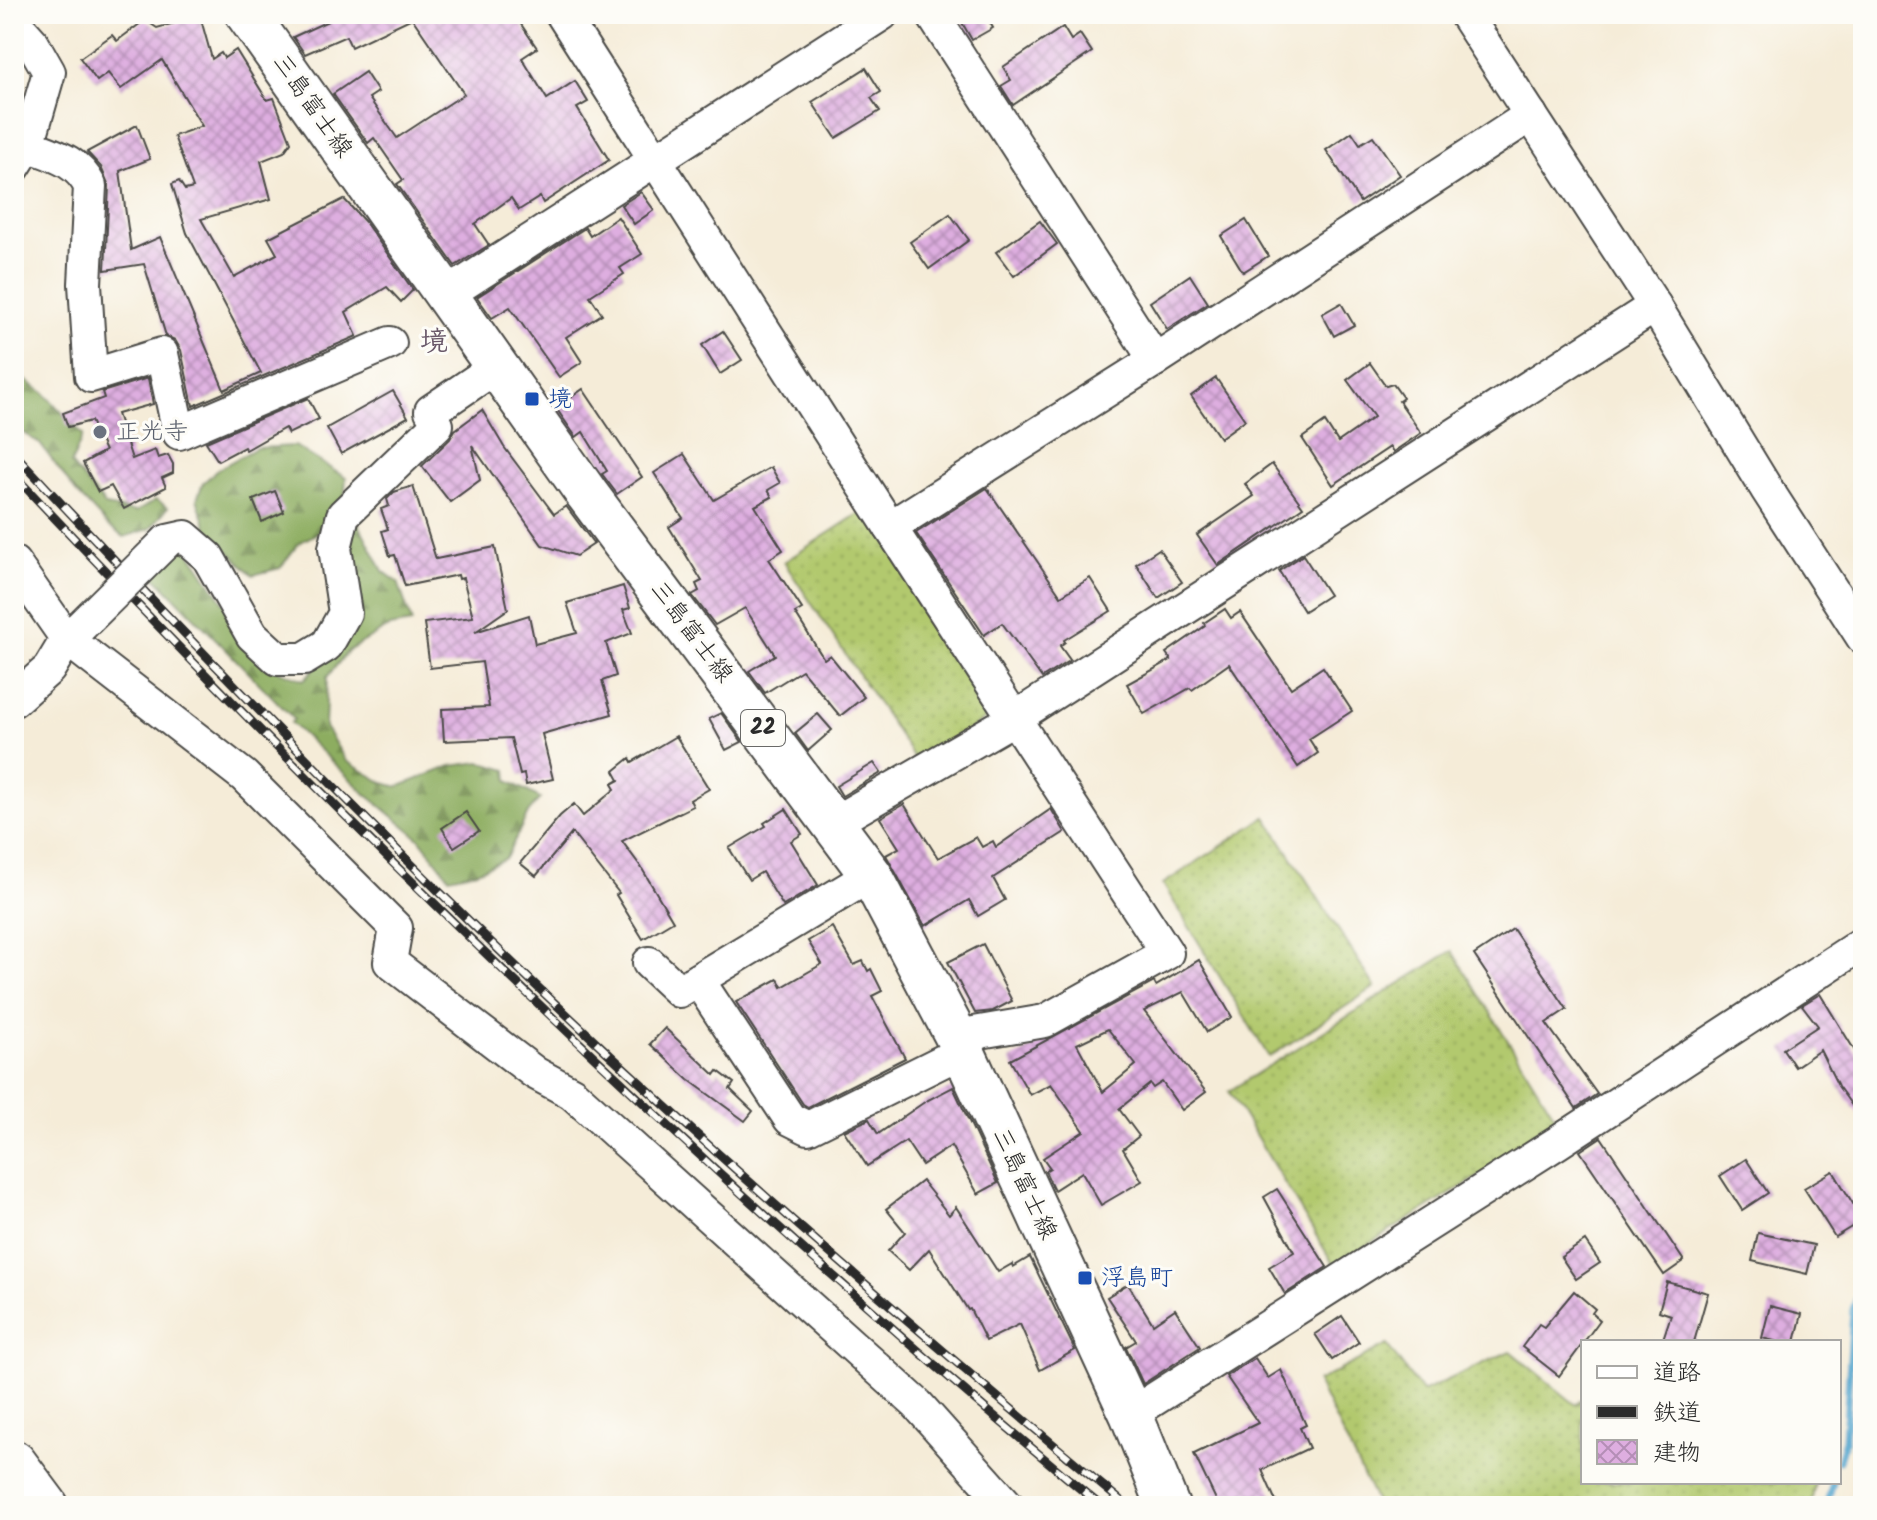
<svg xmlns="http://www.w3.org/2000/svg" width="1877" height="1520" font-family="Kalam,'Klee One',sans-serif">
<defs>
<pattern id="grass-dots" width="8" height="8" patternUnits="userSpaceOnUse" patternTransform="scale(2)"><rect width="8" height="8" fill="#b2c96e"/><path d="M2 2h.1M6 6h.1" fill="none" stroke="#99ad5f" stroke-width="1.8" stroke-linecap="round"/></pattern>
<pattern id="forest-firs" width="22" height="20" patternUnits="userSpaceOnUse" patternTransform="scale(2)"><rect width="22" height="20" fill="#8dad61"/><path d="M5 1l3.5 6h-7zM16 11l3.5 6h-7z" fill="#738d50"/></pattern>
<pattern id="building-cross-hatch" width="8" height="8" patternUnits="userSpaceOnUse" patternTransform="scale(2)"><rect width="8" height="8" fill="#deaee0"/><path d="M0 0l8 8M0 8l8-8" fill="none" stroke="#b48eb6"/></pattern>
</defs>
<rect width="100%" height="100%" fill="#fdfcf7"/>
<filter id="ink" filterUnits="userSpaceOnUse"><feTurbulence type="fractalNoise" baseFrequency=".0125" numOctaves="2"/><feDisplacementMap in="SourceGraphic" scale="16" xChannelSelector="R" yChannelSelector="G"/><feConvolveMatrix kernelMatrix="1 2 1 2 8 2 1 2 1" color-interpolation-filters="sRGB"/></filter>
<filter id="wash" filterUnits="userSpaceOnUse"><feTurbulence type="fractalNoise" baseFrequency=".006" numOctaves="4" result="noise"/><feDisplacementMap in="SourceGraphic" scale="32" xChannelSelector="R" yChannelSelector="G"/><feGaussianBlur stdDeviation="1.8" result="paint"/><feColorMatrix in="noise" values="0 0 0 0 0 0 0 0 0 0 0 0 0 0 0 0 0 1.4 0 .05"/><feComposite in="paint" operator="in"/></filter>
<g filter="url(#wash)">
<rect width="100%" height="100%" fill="#f5ecd8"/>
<g fill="url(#grass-dots)" stroke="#6e7a4c" stroke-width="2">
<polygon points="866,509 996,711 919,765 784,562"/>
<polygon points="1266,817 1375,987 1269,1057 1163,884"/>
<polygon points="1452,951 1561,1126 1334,1265 1229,1091"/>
<polygon points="1387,1345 1422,1392 1510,1351 1576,1405 1583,1398 1583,1482 1815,1482 1811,1506 1378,1506 1317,1382"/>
</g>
<g fill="url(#forest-firs)" stroke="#5c6c46" stroke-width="2">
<polygon points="14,372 44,393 83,435 71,464 106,506 136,512 156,500 168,507 150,529 124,537 109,527 76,492 40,444 14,426"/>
<polygon points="295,446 346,478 344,503 328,527 299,543 280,568 253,575 208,531 197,499 203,483 218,469 256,448"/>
<polygon points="357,521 383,571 398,582 412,623 389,627 348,651 327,677 325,727 346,761 384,783 398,787 451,766 480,762 507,770 508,781 540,798 528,813 506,858 477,871 449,877 419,838 366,794 291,723 294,719 155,577 167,548 180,538 267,666 304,680 336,643 347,529"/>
</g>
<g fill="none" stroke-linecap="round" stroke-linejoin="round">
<g stroke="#53a5ce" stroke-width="7">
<polyline points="1839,1461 1845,1439 1853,1310 1863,1281"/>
<polyline points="1826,1506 1833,1482"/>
</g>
</g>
<g id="blocks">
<g fill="url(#building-cross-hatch)" fill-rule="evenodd">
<polygon points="343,14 514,14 537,48 522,58 547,99 575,81 588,102 577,108 609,160 543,203 540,197 519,210 511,198 475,224 489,245 455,266 397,184 403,180 374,138 368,143 333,94 365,72 378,92 369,98 397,138 464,94 412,18 351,47 346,36 305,54 293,37"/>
<polygon points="957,14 985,14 993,28 972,40"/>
<polygon points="200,16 212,59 221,53 224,58 236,50 267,100 274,98 291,142 284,152 261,161 271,199 201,219 234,277 277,254 268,238 344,199 365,222 413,290 401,302 387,287 346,312 357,336 193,406 181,350 175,340 166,336 144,264 105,270 109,186 101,167 87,152 137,125 150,159 120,171 131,250 160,237 224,390 261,373 187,233 172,184 179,181 185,190 193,188 174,136 202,126 162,60 121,89 108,73 97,81 80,58 112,35 117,41 145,20 157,28"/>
<polygon points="1063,27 1071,40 1080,34 1092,52 1013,105 1001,86 1011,80 1003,67"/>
<polygon points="866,68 881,92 871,98 880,111 836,138 812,102"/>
<polygon points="1352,132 1360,144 1373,136 1400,175 1360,202 1326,150"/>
<polygon points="641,192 654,210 634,224 621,205"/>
<polygon points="950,214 969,240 929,269 910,242"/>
<polygon points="618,217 642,254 620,268 624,274 590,296 602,314 566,337 582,362 559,377 510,307 492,318 477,297 585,228 590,236"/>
<polygon points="1246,220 1268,256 1243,272 1221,236"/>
<polygon points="1040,221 1057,244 1014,276 996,252"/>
<polygon points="1190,275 1208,303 1167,329 1150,302"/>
<polygon points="1341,303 1354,325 1334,336 1322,314"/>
<polygon points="723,331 742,360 720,374 702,345"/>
<polygon points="1370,363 1386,386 1393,384 1403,398 1399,401 1421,433 1393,452 1390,447 1333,485 1302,438 1325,422 1338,442 1374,417 1347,380"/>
<polygon points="148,378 153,404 117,414 132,459 155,450 158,458 168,455 173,464 173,473 162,478 166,487 124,509 111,486 98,492 83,463 105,451 91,421 68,427 63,413 104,398 102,392"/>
<polygon points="1216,378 1245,420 1220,438 1191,396"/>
<polygon points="583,389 642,477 617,494 602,474 607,471 583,432 576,437 556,408"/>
<polygon points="393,391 408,417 341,454 327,428"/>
<polygon points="308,398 319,419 288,434 285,428 246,450 244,447 218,461 206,442"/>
<polygon points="482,410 504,447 554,514 566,506 594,544 576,556 542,545 472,445 480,480 450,502 422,466 450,439 455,430"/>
<polygon points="684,454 714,500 771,467 780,483 768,490 772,497 755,506 783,550 769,559 802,609 795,613 824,659 830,655 864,697 840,716 802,670 765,693 749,671 775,655 745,608 715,625 692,595 699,591 696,584 702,581 669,527 683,518 654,473"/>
<polygon points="1272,464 1303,507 1218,565 1197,535 1254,496 1245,484"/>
<polygon points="413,486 436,559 495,547 508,609 475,632 529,615 535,644 577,633 567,603 623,586 630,608 623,610 632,633 606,643 616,676 602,681 612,714 542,734 553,779 526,785 524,774 520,775 511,738 444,741 442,709 489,707 482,662 430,668 424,623 473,617 463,578 459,579 458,575 405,586 395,555 390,556 382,531 388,529 381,509 389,506 387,499 394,492"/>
<polygon points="987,488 1061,596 1090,578 1111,611 1064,640 1065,642 1060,646 1070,660 1042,678 1002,623 984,635 916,533"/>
<polygon points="275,491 284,512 262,522 253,500"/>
<polygon points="1159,549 1182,582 1158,598 1136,564"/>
<polygon points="1303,555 1329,595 1304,611 1279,571"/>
<polygon points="1225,609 1231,618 1240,612 1291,688 1323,667 1352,711 1309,739 1318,753 1298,767 1229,664 1192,690 1190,688 1144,714 1127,684 1171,660 1166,653 1205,626 1204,623"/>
<polygon points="721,713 742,742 726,750 709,719"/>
<polygon points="818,714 832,730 808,751 795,733"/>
<polygon points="676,736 709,789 690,800 693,806 622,841 641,867 673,921 643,939 616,895 619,893 572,833 536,876 520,863 560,816 574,804 583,816 615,789 612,784 619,780 614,771 630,758 632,762"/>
<polygon points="874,763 881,773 842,796 836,786"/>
<polygon points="904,804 938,858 976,837 982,847 993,841 996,847 1051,809 1065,832 993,878 1005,900 978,916 969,900 925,926 886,855 899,848 880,818"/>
<polygon points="786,809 802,834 791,841 818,885 783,906 762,872 749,880 729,848 766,826 764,823"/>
<polygon points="466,812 479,831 454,847 442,828"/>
<polygon points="832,927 854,965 863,961 868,971 871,969 882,991 872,996 905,1058 808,1107 803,1104 736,1002 778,979 782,987 822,964 808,941"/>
<polygon points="1513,929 1567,1009 1546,1023 1597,1094 1576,1108 1474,955"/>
<polygon points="983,944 1012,1001 993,1011 975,1013 948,962"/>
<path d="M 1199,960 L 1232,1017 L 1207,1032 L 1183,992 L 1144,1011 L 1206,1092 L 1182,1110 L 1162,1082 L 1153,1088 L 1150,1084 L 1119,1109 L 1139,1136 L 1123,1149 L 1142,1181 L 1101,1205 L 1082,1172 L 1054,1190 L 1045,1171 L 1050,1168 L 1043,1158 L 1084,1131 L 1051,1084 L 1030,1095 L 1010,1060 L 1154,982 L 1156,986 ZM 1108,1029 L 1136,1065 L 1103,1092 L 1077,1044 Z"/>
<polygon points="1820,994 1863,1064 1863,1121 1838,1086 1820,1050 1795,1067 1783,1049 1818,1026 1802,1005"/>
<polygon points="665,1028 715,1075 718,1071 734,1083 730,1089 753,1111 745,1121 689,1080 650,1044"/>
<polygon points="953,1087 998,1183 978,1194 951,1146 922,1165 906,1141 867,1166 844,1131 869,1119 878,1134 926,1101"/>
<polygon points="1601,1137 1684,1261 1664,1275 1580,1151"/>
<polygon points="1746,1159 1768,1193 1742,1210 1720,1176"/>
<polygon points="1833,1171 1863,1220 1835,1237 1804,1188"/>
<polygon points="922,1181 949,1215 956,1207 998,1272 1012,1264 1013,1267 1030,1257 1075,1350 1040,1370 1020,1324 986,1341 970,1309 968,1310 929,1249 909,1270 888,1251 905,1232 886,1209"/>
<polygon points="1277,1189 1327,1267 1285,1294 1269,1267 1294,1252 1264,1197"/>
<polygon points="1758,1233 1814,1245 1807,1274 1752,1261"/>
<polygon points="1585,1241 1600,1263 1576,1279 1561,1257"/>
<polygon points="1667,1282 1708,1293 1694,1342 1662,1342 1671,1315 1659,1311"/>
<polygon points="1128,1284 1153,1324 1175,1309 1200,1347 1143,1384 1126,1347 1136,1341 1107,1297"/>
<polygon points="1574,1291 1595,1309 1592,1313 1600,1320 1559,1376 1522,1347 1539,1324 1544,1327"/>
<polygon points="1770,1306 1802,1314 1795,1342 1778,1342 1762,1338"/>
<polygon points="1342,1316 1359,1342 1332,1360 1315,1334"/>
<polygon points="1255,1358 1268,1378 1281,1370 1306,1425 1300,1428 1309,1448 1262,1470 1278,1506 1219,1506 1194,1454 1258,1423 1226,1376"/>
</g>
</g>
</g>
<g filter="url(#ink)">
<use href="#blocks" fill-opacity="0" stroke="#494845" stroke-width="2"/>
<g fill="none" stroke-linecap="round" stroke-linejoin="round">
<defs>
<g id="minor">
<polyline points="562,14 890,527 1167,953 1045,1021 956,1036"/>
<polyline points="932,14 1155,360"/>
<polyline points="1465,14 1655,306 1766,488 1863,638"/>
<polyline points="14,22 32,42 49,72 28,145 14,167"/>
<path d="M 28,145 C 53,155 77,160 90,186 L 85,284 L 91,376 L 162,354 L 179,433 L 390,343"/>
<polyline points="446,295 882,14"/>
<polyline points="431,411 496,367"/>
<polyline points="890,527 1155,360 1531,115"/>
<polyline points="167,541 185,537 208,557 252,635 278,659 304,659 327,645 345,613 335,548 343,515 437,425"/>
<polyline points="14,563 67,639 244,776 396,928 390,962 535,1073 572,1093 917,1404 1008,1506"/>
<polyline points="14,700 49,669 67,639 80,627"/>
<polyline points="833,823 1015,718 1655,306"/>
<polyline points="649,963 679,991 871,875"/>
<polyline points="698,980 790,1119 808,1128 963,1051"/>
<polyline points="1131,1414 1557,1143 1863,943"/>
</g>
<polyline id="major" points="247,14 587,494 871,875 956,1036 1131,1414 1168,1506"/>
<polyline id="highway" points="14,1463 46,1506"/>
</defs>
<use href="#minor" stroke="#494845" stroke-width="36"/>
<use href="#major" stroke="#494845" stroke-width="46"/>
<use href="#highway" stroke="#494845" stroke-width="48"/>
<use href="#minor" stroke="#fff" stroke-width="32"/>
<use href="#major" stroke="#fff" stroke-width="42"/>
<use href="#highway" stroke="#fff" stroke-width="44"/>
<defs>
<g id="rail">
<path d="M 14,453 C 161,611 311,766 465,917 C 676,1123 900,1317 1127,1506"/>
<path d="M 14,475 C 357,839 716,1187 1101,1506"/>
</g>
</defs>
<use href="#rail" stroke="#2b2b2b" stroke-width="9"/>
<use href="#rail" stroke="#fdfcf7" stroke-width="6" stroke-dasharray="18" stroke-linecap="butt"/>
<defs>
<polyline id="minor-bridge" points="80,627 167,541"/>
</defs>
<use href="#minor-bridge" stroke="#494845" stroke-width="36" stroke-linecap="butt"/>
<use href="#minor-bridge" stroke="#fff" stroke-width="32"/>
</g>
</g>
<g fill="#1a4fb4" stroke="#fdfcf7" stroke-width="3">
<rect x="524" y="391" width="16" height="16" rx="4"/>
<rect x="1077" y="1270" width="16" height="16" rx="4"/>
</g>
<circle fill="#6b7280" stroke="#fdfcf7" stroke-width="3" cx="100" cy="432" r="8"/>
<g text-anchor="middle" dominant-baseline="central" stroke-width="6" stroke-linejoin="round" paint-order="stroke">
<rect fill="#fdfcf7" stroke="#6a6a68" stroke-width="2" x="741" y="710" width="44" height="36" rx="6"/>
<g font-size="22" font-weight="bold" fill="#2b2b2b">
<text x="763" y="728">22</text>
</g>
<g font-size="24" fill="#2b2b2b" stroke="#fdfcf7">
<text transform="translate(312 106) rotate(55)">三島富士線</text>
<text transform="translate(691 632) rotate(53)">三島富士線</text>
<text transform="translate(1024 1184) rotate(65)">三島富士線</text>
</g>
<g font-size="24" fill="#164399" stroke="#fdfcf7" text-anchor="start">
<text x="548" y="399">境</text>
<text x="1101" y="1278">浮島町</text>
</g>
<g font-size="24" fill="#5b616d" stroke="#fdfcf7" text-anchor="start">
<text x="116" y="432">正光寺</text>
</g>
<g font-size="28" font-weight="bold" fill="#6a596a" stroke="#fdfcf7">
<text x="434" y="342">境</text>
</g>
</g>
<rect width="1877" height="1520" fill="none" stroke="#fdfcf7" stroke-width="48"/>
<rect x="1581" y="1340" width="260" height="144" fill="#fdfcf7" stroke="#a9a8a5" stroke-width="2"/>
<rect x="1597" y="1366" width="40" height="12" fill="#ffffff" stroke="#a9a8a5" stroke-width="2"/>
<text x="1653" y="1380" font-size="24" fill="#2b2b2b">道路</text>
<rect x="1597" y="1406" width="40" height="12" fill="#2b2b2b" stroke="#a9a8a5" stroke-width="2"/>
<text x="1653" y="1420" font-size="24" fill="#2b2b2b">鉄道</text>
<rect x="1597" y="1440" width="40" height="24" fill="url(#building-cross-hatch)" stroke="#a9a8a5" stroke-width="2"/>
<text x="1653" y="1460" font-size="24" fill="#2b2b2b">建物</text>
</svg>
